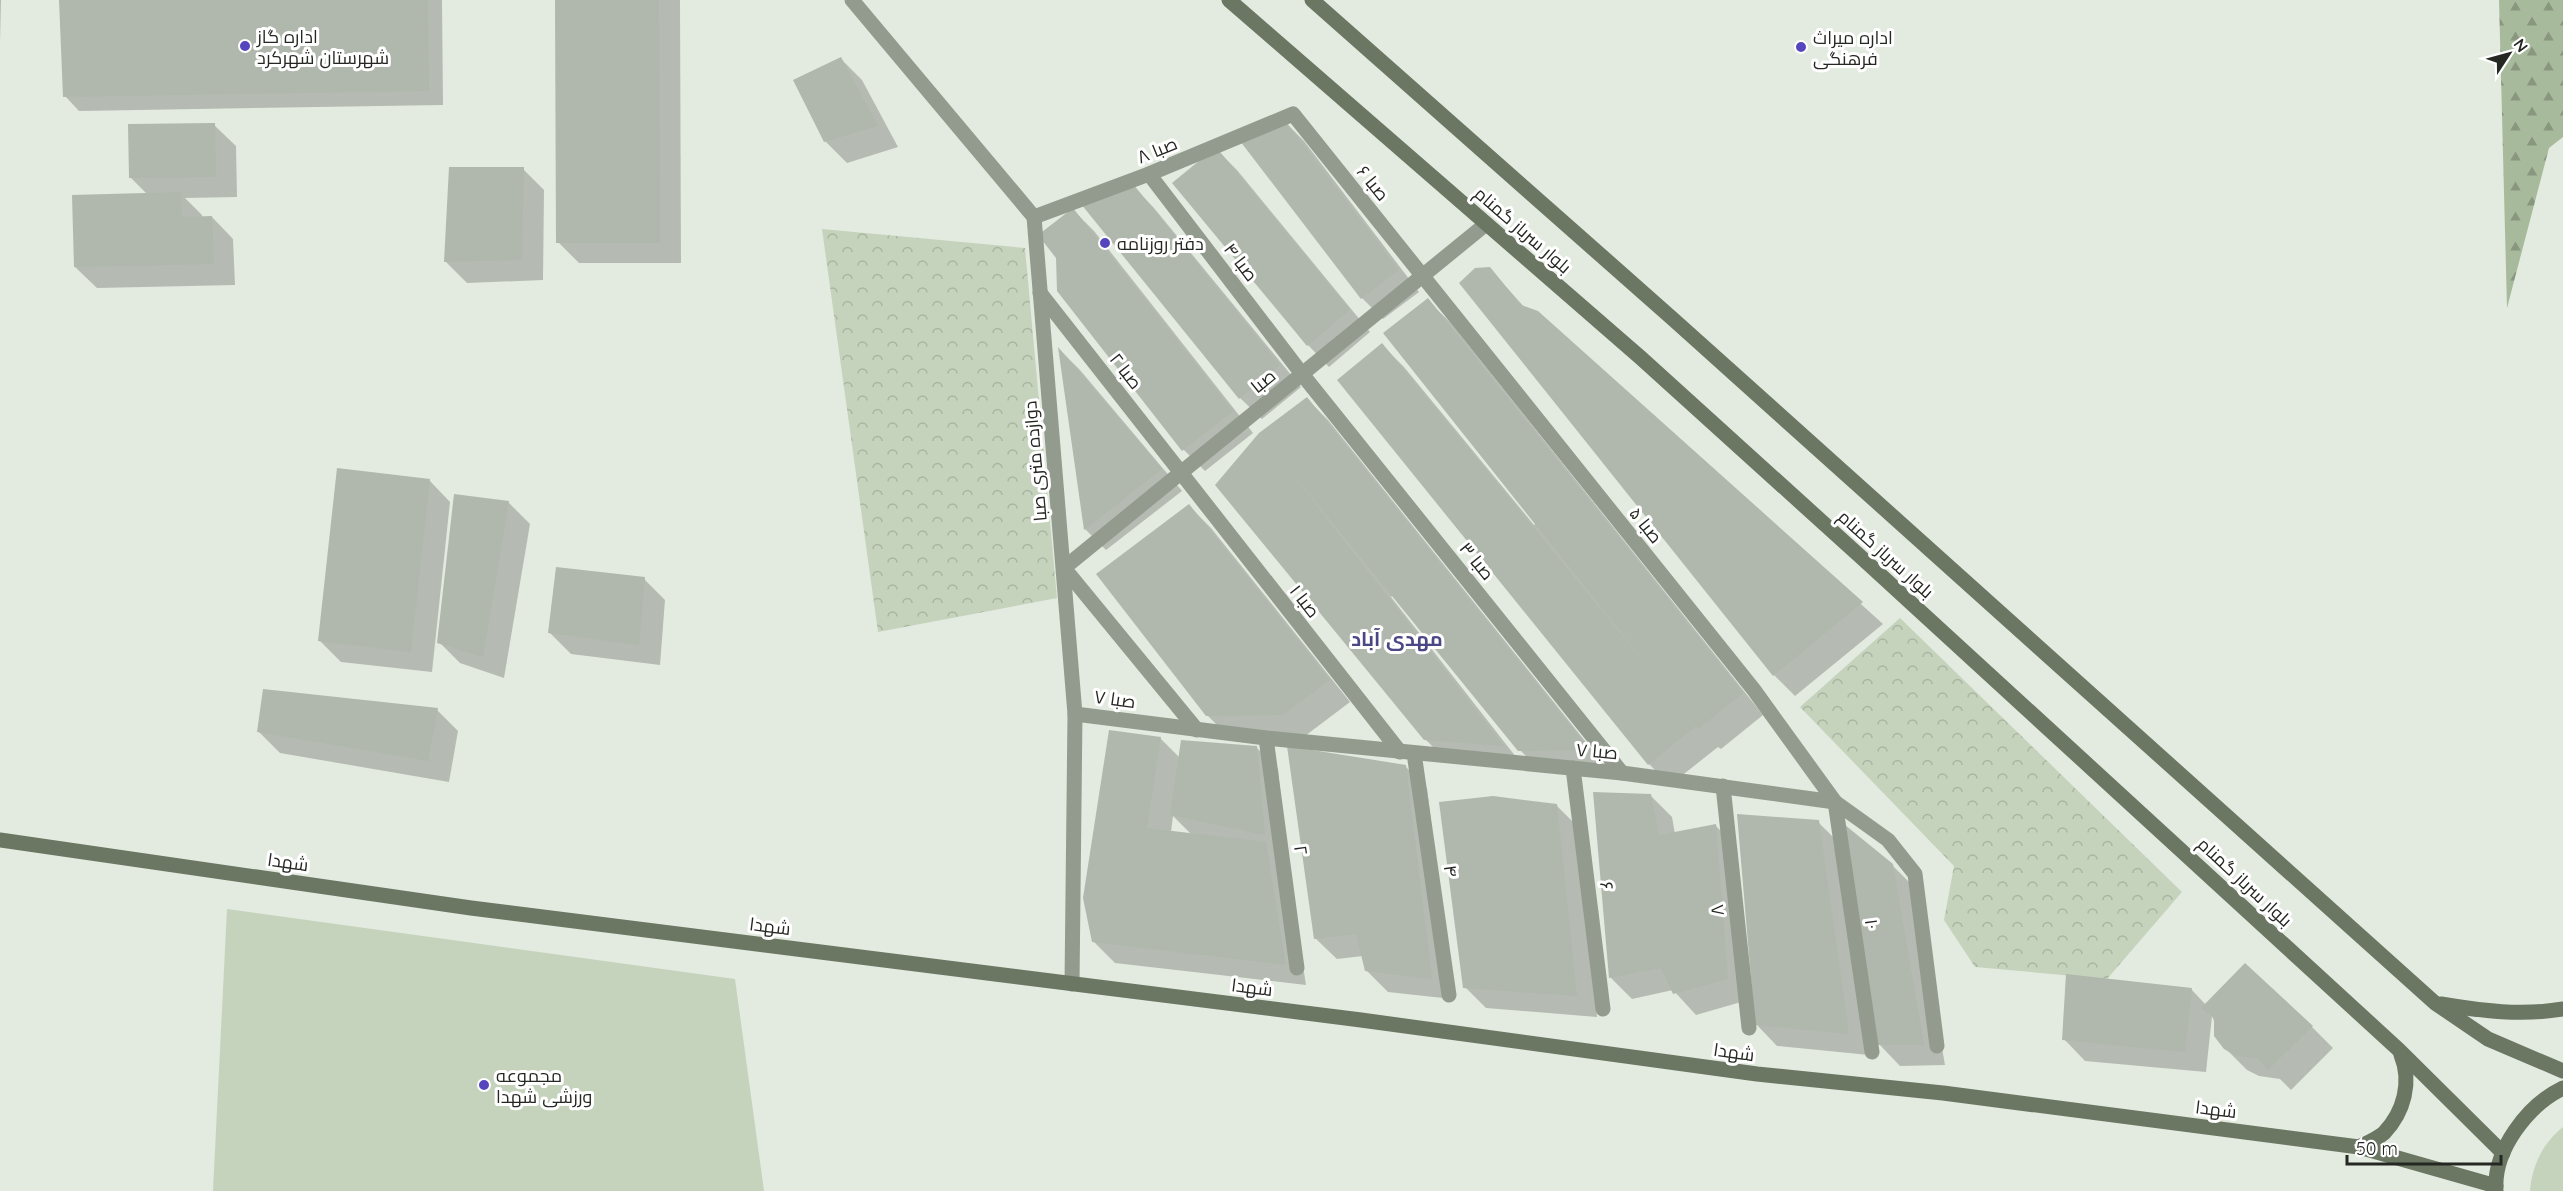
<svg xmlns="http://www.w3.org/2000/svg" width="2563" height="1191" font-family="Quicksand,Cairo,sans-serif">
<defs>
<pattern id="forest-firs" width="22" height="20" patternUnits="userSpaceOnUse" patternTransform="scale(1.5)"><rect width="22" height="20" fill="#a8ba9c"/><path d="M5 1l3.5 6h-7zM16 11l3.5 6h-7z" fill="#89977f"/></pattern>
<pattern id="park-crowns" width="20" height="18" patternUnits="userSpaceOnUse" patternTransform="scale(1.5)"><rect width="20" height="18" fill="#c5d3bc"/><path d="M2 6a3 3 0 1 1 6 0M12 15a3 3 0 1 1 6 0" fill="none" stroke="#a9b5a1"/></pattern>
</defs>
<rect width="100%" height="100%" fill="#e3eadf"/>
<g fill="#c5d3bc">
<polygon points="227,909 735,979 764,1191 213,1191"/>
<path d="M 2563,1127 L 2563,1191 L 2530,1191 C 2532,1165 2543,1143 2563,1127 Z"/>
</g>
<polygon fill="url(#forest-firs)" points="2499,0 2563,0 2563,137 2549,148 2507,308"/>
<g fill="url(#park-crowns)">
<polygon points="822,229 1025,248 1057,598 878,632"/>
<polygon points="1900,618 2182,892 2107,979 1975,967 1944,920 1954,866 1800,707"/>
</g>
<g fill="#0003" fill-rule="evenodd">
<polygon points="0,0 1,0 0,43"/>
<polygon points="61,0 442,0 443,105 79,111 65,96"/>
<polygon points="557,0 680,0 681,263 579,263 558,242"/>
<polygon points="841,59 862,80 898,147 847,163 825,141"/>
<polygon points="1283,120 1304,141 1419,292 1383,319 1362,298"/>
<polygon points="214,125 236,146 237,197 185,198 202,215 202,218 212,217 233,239 235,285 97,288 75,267 147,194 130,177"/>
<polygon points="1216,149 1237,170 1370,332 1329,367 1308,345"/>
<polygon points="523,169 544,190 543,280 467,283 446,262"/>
<polygon points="1133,186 1154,208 1301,387 1262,419 1240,398 1084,205"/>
<polygon points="1073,210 1094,231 1253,433 1205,471 1184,450"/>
<polygon points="1490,269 1526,309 1537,312 1883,624 1795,696 1774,675"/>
<polygon points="1427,300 1449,321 1763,715 1721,749 1718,747 1670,785 1649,764 1382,345 1404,367 1534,525 1536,523"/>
<polygon points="1061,351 1080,370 1182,491 1106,550 1085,529"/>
<polygon points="1307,399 1328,420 1609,771 1541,771 1520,750 1393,595 1391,597 1523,766 1447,761 1425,739 1217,486"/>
<polygon points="429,480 450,502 432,672 341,662 320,641"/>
<polygon points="508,502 530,524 504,678 460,663 439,642"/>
<polygon points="1189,506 1211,528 1350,702 1305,736 1229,737 1207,715"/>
<polygon points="644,579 665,600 660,665 571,654 550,633"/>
<polygon points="437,710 458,731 449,782 280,753 259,732"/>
<path d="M 1160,738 L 1180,758 L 1256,747 L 1278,769 L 1287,865 L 1306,985 L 1115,963 L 1093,941 ZM 1173,816 L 1191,834 L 1171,832 Z"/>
<polygon points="1405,766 1427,788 1452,999 1388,992 1367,971 1363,956 1337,959 1315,938"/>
<polygon points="1594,793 1650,795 1672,817 1675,834 1716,826 1737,847 1748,1000 1696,1015 1673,990 1632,999 1611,978"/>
<polygon points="1557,806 1578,827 1597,1017 1486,1008 1465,987"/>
<polygon points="1818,822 1839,843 1869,1055 1777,1046 1756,1024"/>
<polygon points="1892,865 1914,887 1945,1065 1900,1066 1879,1044"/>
<polygon points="2191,989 2206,1005 2312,1027 2333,1048 2291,1090 2280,1079 2259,1076 2247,1070 2225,1048 2212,1016 2206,1072 2085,1061 2064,1039"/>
</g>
<g fill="#b0b7ac">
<polygon points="59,0 428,0 429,91 63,97"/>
<polygon points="555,0 659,0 660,243 556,243"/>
<polygon points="841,57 878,126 824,142 793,80"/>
<polygon points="1283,118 1399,270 1361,299 1237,137"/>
<polygon points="215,123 216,177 129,178 128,124"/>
<polygon points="1216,147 1350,310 1307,346 1172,183"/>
<polygon points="449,167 524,167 522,260 444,262"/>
<polygon points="1133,184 1280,365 1239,399 1081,204"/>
<polygon points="181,192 182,217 212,216 214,264 74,267 72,195"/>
<polygon points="1073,208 1233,411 1182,451 1057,291 1056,258 1038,235"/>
<polygon points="1490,267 1521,305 1538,311 1863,602 1773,676 1459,283 1475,268"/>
<polygon points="1428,298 1743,693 1698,729 1696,726 1648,765 1337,380 1382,343 1659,680 1383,333"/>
<polygon points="1058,347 1162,469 1084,530"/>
<polygon points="1307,397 1590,750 1518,751 1283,462 1504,746 1424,740 1215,485 1259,433"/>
<polygon points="337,468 430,479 411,652 318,641"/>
<polygon points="454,494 509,501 483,657 437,643"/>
<polygon points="1189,504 1330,680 1283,715 1206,716 1096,574"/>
<polygon points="556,567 645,577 639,645 548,633"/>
<polygon points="263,689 438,708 428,761 257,732"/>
<polygon points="1109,730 1161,737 1147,828 1266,842 1286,965 1092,942 1083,898"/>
<polygon points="1181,740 1257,746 1265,835 1170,815"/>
<polygon points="1287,746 1406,765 1432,979 1365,971 1356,934 1314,939"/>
<polygon points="1593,792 1651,794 1659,835 1716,824 1728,979 1673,994 1661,968 1609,978"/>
<polygon points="1493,796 1557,804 1577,996 1463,988 1439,802"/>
<polygon points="1737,814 1819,820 1849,1034 1755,1025"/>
<polygon points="1845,825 1893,864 1924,1045 1877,1045"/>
<polygon points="2245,963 2313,1026 2268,1070 2257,1058 2236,1056 2224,1049 2214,1036 2214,1018 2201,1008"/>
<polygon points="2066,974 2192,988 2185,1052 2062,1040"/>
</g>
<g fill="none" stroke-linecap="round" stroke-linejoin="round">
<g stroke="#939b8e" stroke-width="15">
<polyline points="852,0 1034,217 1075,714 1072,984"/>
<polyline points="1149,174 1302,374 1622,773"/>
<polyline points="1034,217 1149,174 1293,114 1754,690 1835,802 1872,1052"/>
<polyline points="1040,293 1400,752"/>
<polyline points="1075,714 1266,738 1622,773 1835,802 1888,840 1915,874 1937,1046"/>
<polyline points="1197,730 1064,568 1486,224"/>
<polyline points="1266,738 1297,968"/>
<polyline points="1414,753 1449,995"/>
<polyline points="1573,768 1603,1009"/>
<polyline points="1723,786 1749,1028"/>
</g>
<g stroke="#6b7663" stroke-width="15">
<polyline points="1229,0 1641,358 1862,558 2399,1050 2503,1153"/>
<polyline points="1312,0 1674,320 2435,1003 2488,1039 2563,1071"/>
<polyline points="0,840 471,908 1361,1020 1757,1074 1943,1093 2359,1147 2496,1186"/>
<path d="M 2441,1004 C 2482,1011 2522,1016 2563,1009"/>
<path d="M 2359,1147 C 2367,1143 2377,1139 2384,1133 C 2404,1112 2412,1082 2401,1055"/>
<path d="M 2496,1191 C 2493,1150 2528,1105 2563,1088"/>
</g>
</g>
<g fill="#5646be" stroke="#fff" stroke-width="2">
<circle cx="245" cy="46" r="6"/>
<circle cx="1801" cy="47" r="6"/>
<circle cx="1105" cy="243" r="6"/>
<circle cx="484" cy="1085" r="6"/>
</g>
<g text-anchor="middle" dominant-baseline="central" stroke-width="6" stroke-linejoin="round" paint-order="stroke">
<g font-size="18" fill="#252723" stroke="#fff" text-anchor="start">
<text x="257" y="36">اداره گاز<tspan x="257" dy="21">شهرستان شهرکرد</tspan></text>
<text x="1813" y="37">اداره میراث<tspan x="1813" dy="21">فرهنگی</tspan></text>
<text x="1117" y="243">دفتر روزنامه</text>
<text x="496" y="1075">مجموعه<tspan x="496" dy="21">ورزشی شهدا</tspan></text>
</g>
<g font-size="18" fill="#252723" stroke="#fff">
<text transform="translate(1157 150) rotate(-22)">صبا ۸</text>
<text transform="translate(1373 183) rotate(51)">صبا ۶</text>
<text transform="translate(1523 230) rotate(41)">بلوار سرباز گمنام</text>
<text transform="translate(1241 262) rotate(53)">صبا ۴</text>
<text transform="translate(1126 371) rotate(52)">صبا ۲</text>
<text transform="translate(1263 381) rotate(-39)">صبا</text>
<text transform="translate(1035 461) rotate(-95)">دوازده متری صبا</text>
<text transform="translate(1646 525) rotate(51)">صبا ۵</text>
<text transform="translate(1886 554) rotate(42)">بلوار سرباز گمنام</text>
<text transform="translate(1477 561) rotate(51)">صبا ۳</text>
<text transform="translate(1305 601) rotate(52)">صبا ۱</text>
<text transform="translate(1115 699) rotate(8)">صبا ۷</text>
<text transform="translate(1597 751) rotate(5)">صبا ۷</text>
<text transform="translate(1301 850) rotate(82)">۲</text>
<text transform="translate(288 862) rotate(8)">شهدا</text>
<text transform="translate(1451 871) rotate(82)">۴</text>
<text transform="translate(2245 882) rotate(43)">بلوار سرباز گمنام</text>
<text transform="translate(1607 886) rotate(83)">۶</text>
<text transform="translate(1717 910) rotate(-96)">۸</text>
<text transform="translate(1872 924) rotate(82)">۱۰</text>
<text transform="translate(770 926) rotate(7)">شهدا</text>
<text transform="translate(1252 987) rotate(7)">شهدا</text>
<text transform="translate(1734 1052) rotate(8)">شهدا</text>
<text transform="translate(2216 1109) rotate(7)">شهدا</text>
</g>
<g font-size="20" font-weight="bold" fill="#4a4785" stroke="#fff">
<text x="1397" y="638">مهدی آباد</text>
</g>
</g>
<g transform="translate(2509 54) rotate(54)" stroke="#ffffff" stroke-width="4.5" paint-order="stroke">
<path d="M0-4.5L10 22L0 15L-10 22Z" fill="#252723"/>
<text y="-9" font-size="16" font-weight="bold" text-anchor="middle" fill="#252723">N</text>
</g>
<path d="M2347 1155v9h154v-9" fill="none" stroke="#252723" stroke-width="3"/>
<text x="2356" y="1155" font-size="18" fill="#252723" stroke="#ffffff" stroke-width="4.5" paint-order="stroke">50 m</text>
</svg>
